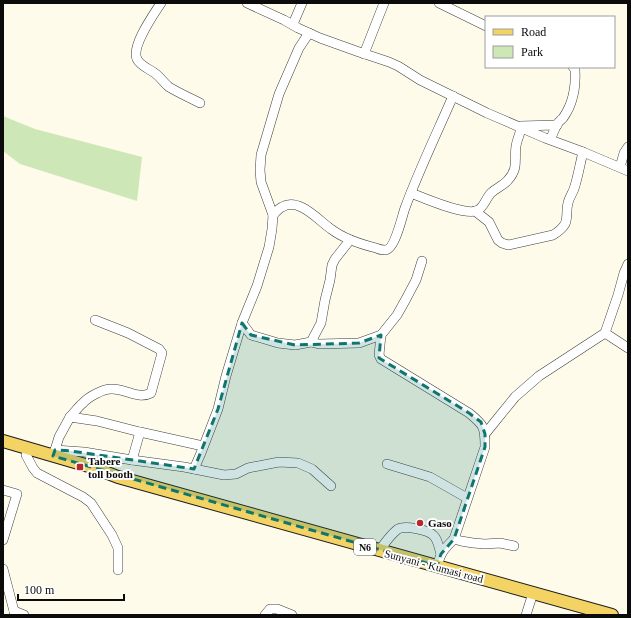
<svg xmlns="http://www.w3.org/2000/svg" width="631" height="618" font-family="Georgia,serif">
<rect width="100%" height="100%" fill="#fefbea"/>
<polygon fill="#cee7b6" points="3,116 35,129 142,157 137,201 20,164 3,151"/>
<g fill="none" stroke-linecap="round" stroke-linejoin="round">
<defs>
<g id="minor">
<path d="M 161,3 C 154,14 131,46 137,59 C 140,66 150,69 156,74 C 161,78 164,83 169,87 C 179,93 190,98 200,103"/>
<polyline points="247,3 284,20 298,28 320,38 359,52 389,62 398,66 420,80 487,113 545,138 583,152 628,171"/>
<polyline points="439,3 486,26"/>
<polyline points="293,24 302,3"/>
<polyline points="364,54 384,3"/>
<polyline points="520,126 557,125"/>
<path d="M 550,139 C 553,135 554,129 557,125 C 558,122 561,120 563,118 C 573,104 576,85 575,69 L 573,67"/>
<polyline points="620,167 624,153 628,147"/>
<path d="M 411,193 C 424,198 467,217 478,210 C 484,207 486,198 491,193 C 496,188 503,186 508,180 C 519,168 514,159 516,146 C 517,140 520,134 521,128"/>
<path d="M 475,211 L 489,222 L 498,240 L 502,243 L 508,245 L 553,235 C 558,232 562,229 565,224 C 568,218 566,210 568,203 C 569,198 572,194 574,189 C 578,177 580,164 583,152"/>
<path d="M 273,215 C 275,213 278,209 282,207 C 299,197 318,220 331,229 C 344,239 360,244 376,248 C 378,249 382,250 385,250 C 395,250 402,216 405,208 C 419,170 437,133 453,96"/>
<polyline points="628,264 624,273 618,295 605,333 628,348"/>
<polyline points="242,323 251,335 278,343 295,345 311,342 321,323 325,300 330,280 332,265 335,259 350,240"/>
<path d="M 381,335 L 379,355 L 381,359 L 469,413 C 484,425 485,427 485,447 L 454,539"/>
<polyline points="311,342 319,344 359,343 381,335 397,315 406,299 416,280 422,261"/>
<path d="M 70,417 C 74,413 78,407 83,403 C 88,397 103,389 111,389 C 124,388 138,400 151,393 L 162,353 L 159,349 L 128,333 L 95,320"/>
<polyline points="485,434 515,397 539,376 605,333"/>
<polyline points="55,450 59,437 70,417 97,421 140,432 203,446"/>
<polyline points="26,455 33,468 37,473 83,497 91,503 112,535 118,548 118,570"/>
<polyline points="53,456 55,450 84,452 132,460 184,467 224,475 236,474 248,468 279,462 298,463 312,469 331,486"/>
<polyline points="132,460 140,432"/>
<polyline points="387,464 430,477 467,498"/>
<polyline points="194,469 201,453 218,409 226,376 242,323 257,286 269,247 272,229 273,215 261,182 260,170 261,155 279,94 299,48 309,33"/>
<polyline points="3,490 17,494 3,540"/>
<path d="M 379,551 C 384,544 392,533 398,529 C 405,525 429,530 434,536 C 438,540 439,548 441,554"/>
<path d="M 437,566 C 441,552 444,549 454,539 L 461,541 L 473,543 L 485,544 L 500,543 L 514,546"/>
<polyline points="3,569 15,615"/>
<polyline points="14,611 24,615"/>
<polyline points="265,615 270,609 277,609 292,615"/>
<polyline points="526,615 533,593"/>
</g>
<polyline id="major" points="3,441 92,467 118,477 612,615"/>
</defs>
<use href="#minor" stroke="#3e3e3e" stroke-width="10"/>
<use href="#major" stroke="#1c1c1c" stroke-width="14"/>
<use href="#minor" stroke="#fff" stroke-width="9"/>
<use href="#major" stroke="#f4d365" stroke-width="12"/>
</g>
<path fill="#0f766e" fill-opacity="0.2" stroke="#0f766e" stroke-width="3" stroke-dasharray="8 5" stroke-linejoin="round" d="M 242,323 L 251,335 L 295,345 L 359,343 L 381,335 L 379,358 L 469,413 L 481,422 L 485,434 L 485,447 L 454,539 L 441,554 L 437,566 L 53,456 L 55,450 L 71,451 L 194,469 L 218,409 Z"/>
<g fill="#b6292d" stroke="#fff" stroke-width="1.5">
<rect x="76" y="463" width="8" height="8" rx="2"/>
<circle cx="420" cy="523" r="4"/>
</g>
<g text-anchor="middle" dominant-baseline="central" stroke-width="4" stroke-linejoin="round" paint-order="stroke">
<rect fill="#fff" stroke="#545454" stroke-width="1" x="354" y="539" width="22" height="16" rx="3"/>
<g font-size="10" font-weight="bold" fill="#0b0b0b">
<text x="365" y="547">N6</text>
</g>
<g font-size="11" font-weight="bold" fill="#0b0b0b" stroke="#fff" text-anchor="start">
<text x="88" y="461">Tabere<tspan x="88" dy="13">toll booth</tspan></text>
<text x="428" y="523">Gaso</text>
</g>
<g font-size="11" fill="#0b0b0b" stroke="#fff">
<text transform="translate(434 566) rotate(15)">Sunyani - Kumasi road</text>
</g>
</g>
<rect width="631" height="618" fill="none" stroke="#0b0b0b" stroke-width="8"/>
<rect x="485" y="16" width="130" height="52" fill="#ffffff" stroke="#9d9d9d"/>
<rect x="493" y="29" width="20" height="6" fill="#f4d365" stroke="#9d9d9d"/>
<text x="521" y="36" font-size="12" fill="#0b0b0b">Road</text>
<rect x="493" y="46" width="20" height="12" fill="#cee7b6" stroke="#9d9d9d"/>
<text x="521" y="56" font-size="12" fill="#0b0b0b">Park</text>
<path d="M18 594v6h106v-6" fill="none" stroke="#0b0b0b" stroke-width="2"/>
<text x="24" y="594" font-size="12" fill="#0b0b0b" stroke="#ffffff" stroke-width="3" paint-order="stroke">100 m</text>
</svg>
